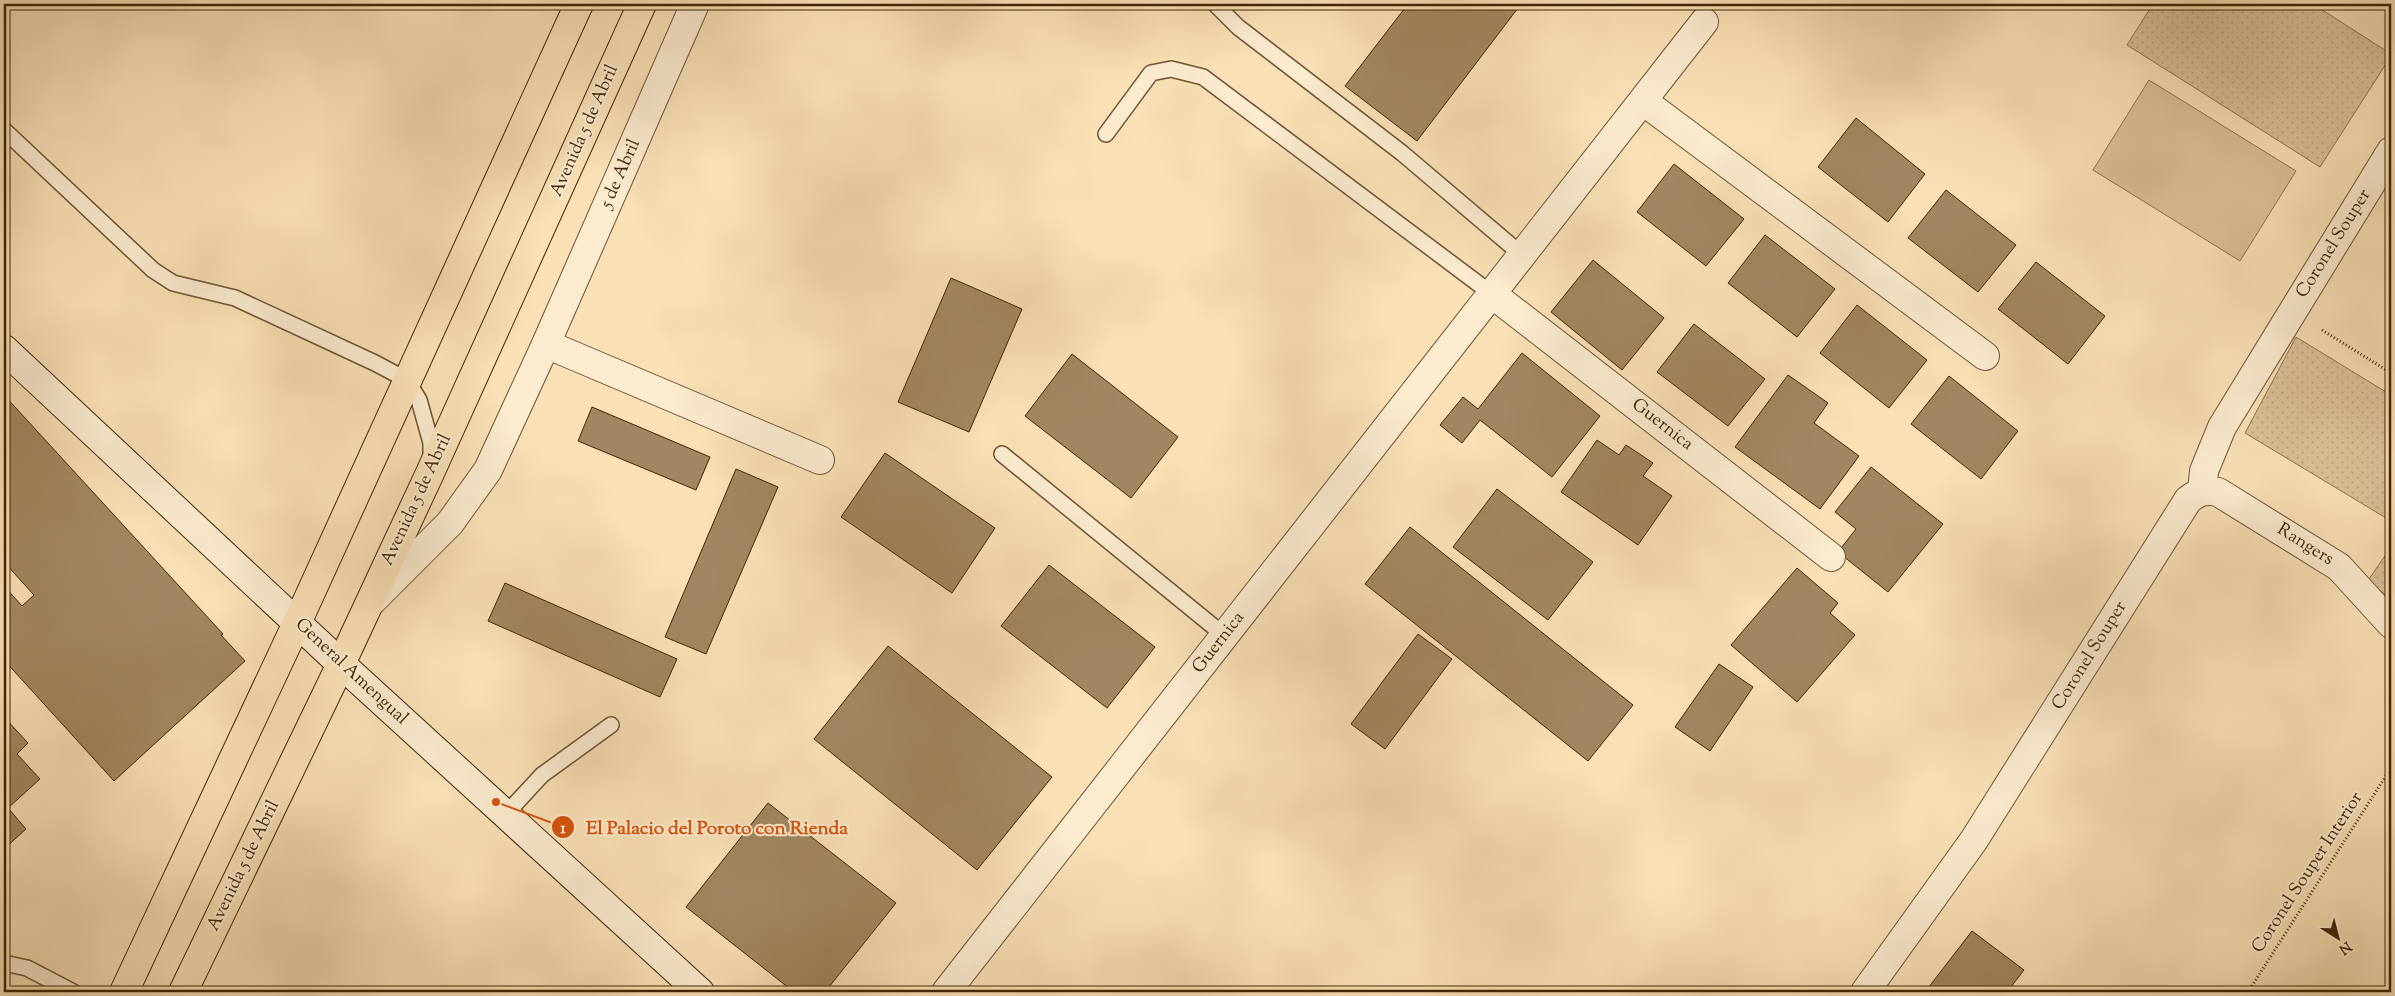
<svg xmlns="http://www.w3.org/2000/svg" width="2395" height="996" font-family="'Sorts Mill Goudy',serif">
<defs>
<pattern id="grass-dots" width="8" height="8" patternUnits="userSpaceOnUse" patternTransform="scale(1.25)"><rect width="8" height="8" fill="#d9c097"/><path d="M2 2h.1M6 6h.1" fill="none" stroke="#bba581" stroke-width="1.8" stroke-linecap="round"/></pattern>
</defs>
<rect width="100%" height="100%" fill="#f9e0b5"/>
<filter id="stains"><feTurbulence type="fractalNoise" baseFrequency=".004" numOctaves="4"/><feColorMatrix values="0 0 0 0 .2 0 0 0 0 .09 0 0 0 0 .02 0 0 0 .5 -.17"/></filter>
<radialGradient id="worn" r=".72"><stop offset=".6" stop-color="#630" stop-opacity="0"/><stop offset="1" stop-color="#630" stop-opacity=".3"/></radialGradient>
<g fill="url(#grass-dots)" stroke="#8c734e">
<polygon points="2153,4 2313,4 2391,54 2391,56 2320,167 2127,45"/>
<polygon points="2296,337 2391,395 2391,521 2245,433"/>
<polygon points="2391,547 2391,598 2367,582"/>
</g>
<polygon fill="#d9c097" stroke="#8c734e" points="2149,80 2296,171 2240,261 2093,170"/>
<g fill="#a08761" stroke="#3f2605">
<polygon points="1408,4 1521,4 1417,141 1345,86"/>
<polygon points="1856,118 1925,174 1888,222 1818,167"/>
<polygon points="1674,164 1744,219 1706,266 1637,212"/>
<polygon points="1946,190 2016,245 1978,292 1908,238"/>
<polygon points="1765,235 1835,289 1797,337 1728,283"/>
<polygon points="1593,260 1664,318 1622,370 1551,312"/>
<polygon points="2036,262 2105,316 2068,364 1998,309"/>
<polygon points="951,278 1022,309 969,432 898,402"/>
<polygon points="1857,305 1927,360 1889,408 1820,353"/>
<polygon points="1694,324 1765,379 1728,426 1657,372"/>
<polygon points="1522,353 1600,416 1552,477 1480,420 1462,443 1440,425 1463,397 1478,409"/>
<polygon points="1072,354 1178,437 1131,498 1025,416"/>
<polygon points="1788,375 1828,403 1814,423 1859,456 1820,509 1735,447"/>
<polygon points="1949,376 2018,431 1981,479 1911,424"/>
<polygon points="4,395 223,634 221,635 245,661 114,781 4,660 4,586 22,606 34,595 4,562"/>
<polygon points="592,407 710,457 696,490 578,441"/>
<polygon points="1597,440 1619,455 1626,445 1653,463 1643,476 1672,496 1638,545 1561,492"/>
<polygon points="885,453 995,528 952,593 841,517"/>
<polygon points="1871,467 1943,524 1888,592 1838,552 1856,529 1835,512"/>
<polygon points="736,469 778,487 706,654 665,637"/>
<polygon points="1497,489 1593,562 1548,620 1453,547"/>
<polygon points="1410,527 1633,705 1588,761 1365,584"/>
<polygon points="1049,565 1155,647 1107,708 1001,626"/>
<polygon points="1797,568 1838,603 1830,613 1855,635 1797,702 1731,645"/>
<polygon points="505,583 677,659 660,697 488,621"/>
<polygon points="1418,634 1452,659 1385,749 1351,724"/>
<polygon points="888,646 1052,777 977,870 814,739"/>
<polygon points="1719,664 1753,687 1710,751 1675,727"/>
<polygon points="4,717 28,743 17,754 40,779 8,808 26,829 4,849"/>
<polygon points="768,803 896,903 825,992 794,992 686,907"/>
<polygon points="1972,931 2024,970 2007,992 1925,992"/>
</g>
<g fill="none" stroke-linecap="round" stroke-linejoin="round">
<defs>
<g id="lane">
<polyline points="1215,4 1238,27 1402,153 1522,255"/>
<polyline points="4,130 153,270 173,283 235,298 375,363 407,380 419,400 431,443 431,459"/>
<polyline points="1106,134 1151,73 1171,69 1203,77 1492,294"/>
<polyline points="1002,454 1225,636"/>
<polyline points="506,814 542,775 611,725"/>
<polyline points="4,963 27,968 73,992"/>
</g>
<g id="street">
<polyline points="1643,101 1985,356"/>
<polyline points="1492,294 1831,557"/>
<polyline points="546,344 820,460"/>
<polyline points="2202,491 2204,471 2222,427 2391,151"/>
<polyline points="372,601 450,523 488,470 546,344 695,4"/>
<polyline points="946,992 1704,22"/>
<path d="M 1865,992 L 1974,840 L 2188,500 C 2198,492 2205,489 2218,492 L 2339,567 L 2391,624"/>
</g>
<polyline id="secondary" points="4,349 341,664 700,992"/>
<g id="primary">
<polyline points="124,992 297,623 579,4"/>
<polyline points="183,992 341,664 430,473 642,4"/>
</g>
</defs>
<use href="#lane" stroke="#6e5431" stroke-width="18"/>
<use href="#street" stroke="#6e5431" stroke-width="30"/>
<use href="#secondary" stroke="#3f2605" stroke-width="30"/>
<use href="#primary" stroke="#3f2605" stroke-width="30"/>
<g stroke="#3f2605" stroke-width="3" stroke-dasharray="1 2.5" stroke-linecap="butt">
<polyline points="2380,4 2391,11"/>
<polyline points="2322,330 2391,373"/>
<polyline points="2248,992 2391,768"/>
</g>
<use href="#lane" stroke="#fbebcf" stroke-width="15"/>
<use href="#street" stroke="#fbebcf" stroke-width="28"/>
<use href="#secondary" stroke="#fbebcf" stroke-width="28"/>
<use href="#primary" stroke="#f9e0b5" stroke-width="28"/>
</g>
<g text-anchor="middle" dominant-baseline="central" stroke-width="4" stroke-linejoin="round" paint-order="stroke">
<g font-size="18" fill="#3f2605" stroke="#fbebcf">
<text transform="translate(585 131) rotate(-66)">Avenida 5 de Abril</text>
<text transform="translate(621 174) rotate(-66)">5 de Abril</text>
<text transform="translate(2334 244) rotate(-58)">Coronel Souper</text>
<text transform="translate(1662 425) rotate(38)">Guernica</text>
<text transform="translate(417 500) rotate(-65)">Avenida 5 de Abril</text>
<text transform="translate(2305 545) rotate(32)">Rangers</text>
<text transform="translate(1219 643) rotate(-52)">Guernica</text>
<text transform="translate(2090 656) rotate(-58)">Coronel Souper</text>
<text transform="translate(351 672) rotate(43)">General Amengual</text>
<text transform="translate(244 866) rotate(-64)">Avenida 5 de Abril</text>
<text transform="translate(2308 873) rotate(-57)">Coronel Souper Interior</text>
</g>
</g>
<path fill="none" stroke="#d7540b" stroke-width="2" d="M496 802L563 827"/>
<g fill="#d7540b" stroke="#fbebcf" stroke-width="2">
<circle cx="496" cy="802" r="5"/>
<circle cx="563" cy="827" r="12"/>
</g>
<g font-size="15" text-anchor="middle" font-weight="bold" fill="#fff">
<text x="563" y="833">1</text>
</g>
<g font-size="19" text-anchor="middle" font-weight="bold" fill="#d7540b" stroke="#fbebcf" stroke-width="4" stroke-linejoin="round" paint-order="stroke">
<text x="717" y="834">El Palacio del Poroto con Rienda</text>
</g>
<rect width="2395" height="996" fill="none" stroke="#f9e0b5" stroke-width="20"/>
<rect x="5" y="5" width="2385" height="986" fill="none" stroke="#3f2605" stroke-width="2.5"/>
<rect x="10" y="10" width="2375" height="976" fill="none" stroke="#3f2605"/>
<g transform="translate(2338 938) rotate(144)" stroke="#fbebcf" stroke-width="4" paint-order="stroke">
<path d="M0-4L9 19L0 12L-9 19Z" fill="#3f2605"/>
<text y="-8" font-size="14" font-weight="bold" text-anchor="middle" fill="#3f2605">N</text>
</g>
<rect width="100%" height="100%" filter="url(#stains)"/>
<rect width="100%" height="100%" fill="url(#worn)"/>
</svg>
